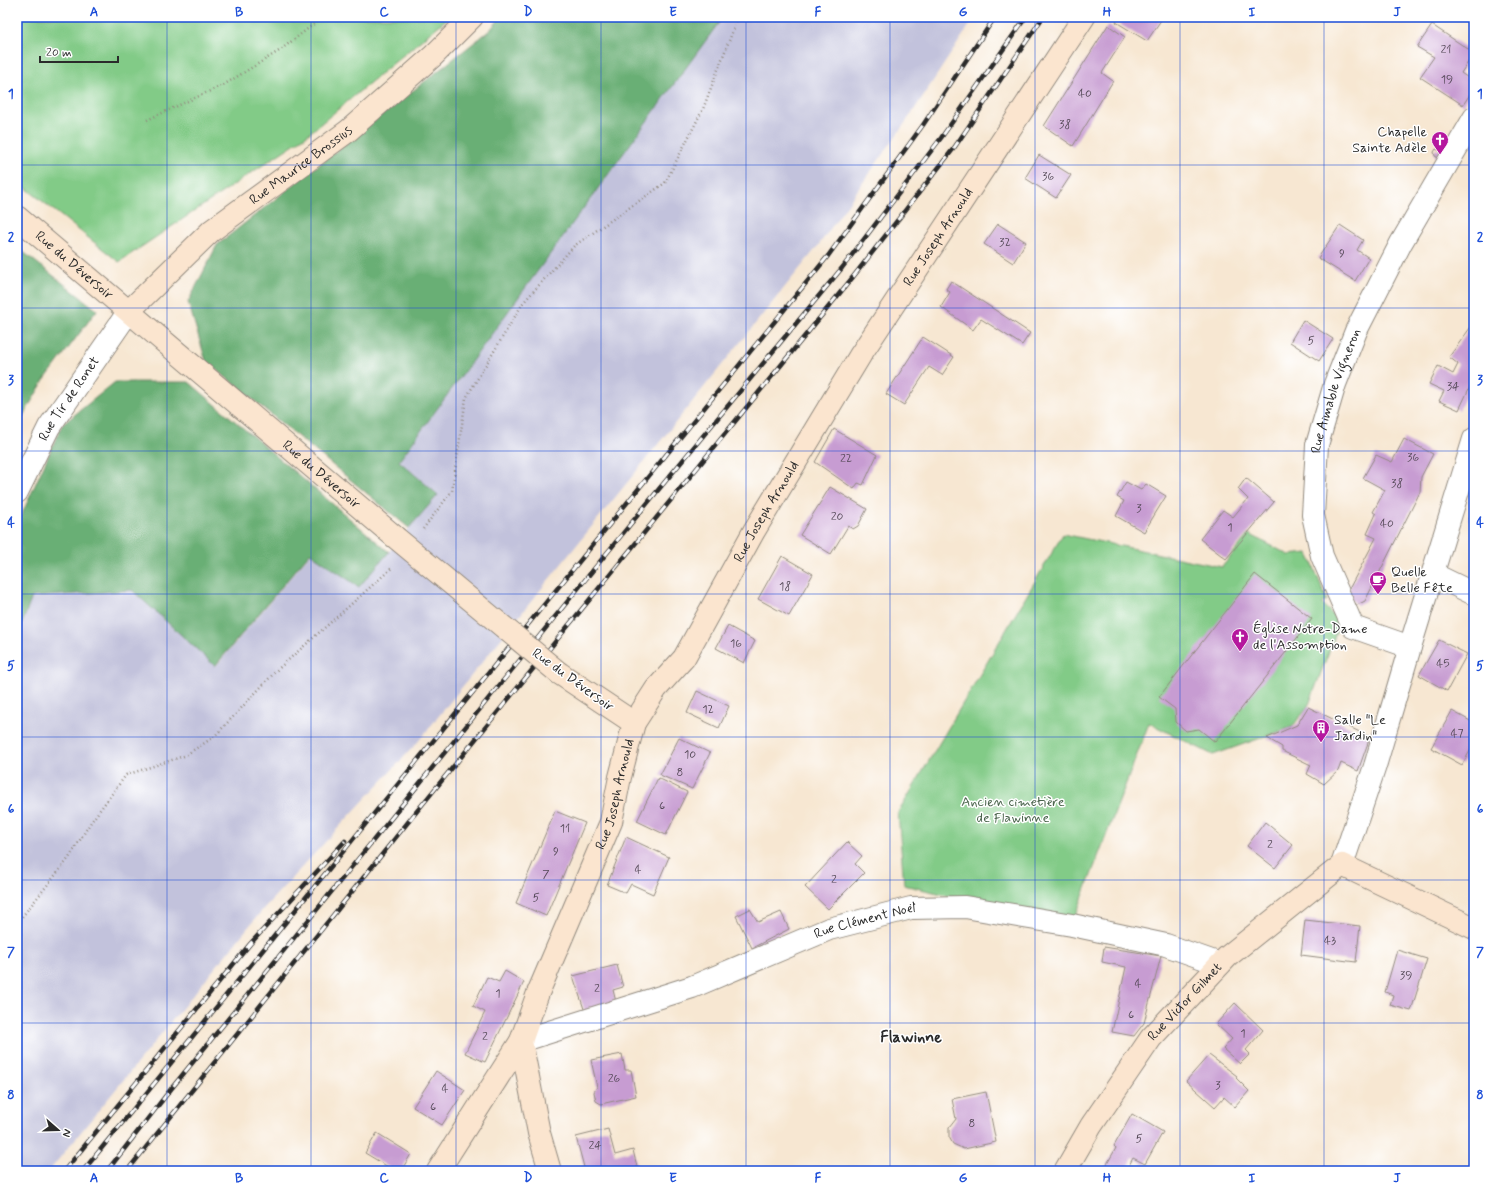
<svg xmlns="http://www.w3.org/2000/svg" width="1491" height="1188" font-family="Mynerve,sans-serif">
<rect width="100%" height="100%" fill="#fff"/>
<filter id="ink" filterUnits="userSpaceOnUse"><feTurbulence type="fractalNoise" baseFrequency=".025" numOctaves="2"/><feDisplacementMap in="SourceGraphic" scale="8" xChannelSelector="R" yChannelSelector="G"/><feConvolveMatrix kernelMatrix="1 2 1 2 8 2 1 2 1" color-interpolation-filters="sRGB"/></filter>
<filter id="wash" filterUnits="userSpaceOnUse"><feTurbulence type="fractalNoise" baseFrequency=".012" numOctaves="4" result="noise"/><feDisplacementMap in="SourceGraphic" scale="16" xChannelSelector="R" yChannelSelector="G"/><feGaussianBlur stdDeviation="0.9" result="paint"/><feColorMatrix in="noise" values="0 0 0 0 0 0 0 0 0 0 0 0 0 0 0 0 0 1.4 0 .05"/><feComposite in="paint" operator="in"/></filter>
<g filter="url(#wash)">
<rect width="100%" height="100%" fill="#f7e7d2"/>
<polygon fill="#c2c2dc" points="723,17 975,17 910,116 818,246 417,743 264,908 49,1171 17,1171 17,637 32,597 132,590 216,666 311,553 359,586 438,495 399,461"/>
<g fill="#82cb87" stroke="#567b59">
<polygon points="17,17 449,17 306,136 119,262 17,181"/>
<polygon points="1063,534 1222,567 1249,534 1289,555 1308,553 1327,600 1322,604 1340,622 1308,707 1292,727 1213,755 1149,723 1072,925 904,885 898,813"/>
</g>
<g fill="#69af74" stroke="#4a6d50">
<polygon points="501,17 723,17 399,461 438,495 409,528 206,361 188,302 217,245 490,30"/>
<polygon points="17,247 97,310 43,382 17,426"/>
<polygon points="115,382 189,382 389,552 359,587 310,553 215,666 132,590 32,597 17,637 17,525 62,425"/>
</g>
<g id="blocks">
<g fill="#c79cd2">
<polygon points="1119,17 1163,17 1147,41 1116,22"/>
<polygon points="1108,25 1125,37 1102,73 1113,81 1073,146 1044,126"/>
<polygon points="1432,25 1474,53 1461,73 1474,82 1474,88 1463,105 1420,77 1434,57 1417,47"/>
<polygon points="1436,149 1446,154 1442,160 1435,156 1434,152"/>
<polygon points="1039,155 1071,175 1056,198 1025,178"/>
<polygon points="998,224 1026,242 1013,263 984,244"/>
<polygon points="1340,225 1363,240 1357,250 1369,258 1355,281 1318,258"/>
<polygon points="951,281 1030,333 1022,345 981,319 973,330 941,307 950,292 946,289"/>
<polygon points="1474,317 1474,378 1459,410 1439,401 1444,391 1429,384 1438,366 1453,374 1458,364 1449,357 1473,324 1471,321"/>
<polygon points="1303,320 1333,339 1319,361 1290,342"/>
<polygon points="923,337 954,357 942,375 929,367 904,405 886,394"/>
<polygon points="834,429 877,455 863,485 858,483 854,489 815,462"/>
<polygon points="1404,439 1433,454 1421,477 1420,492 1365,601 1357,605 1351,599 1348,591 1376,538 1367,534 1376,514 1373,512 1385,490 1363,478 1376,455 1392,462"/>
<polygon points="1246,478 1274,502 1226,559 1200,539 1223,510 1233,517 1248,499 1238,489"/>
<polygon points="1126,482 1141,490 1146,484 1166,496 1144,532 1116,516 1124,501 1117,497"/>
<polygon points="830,487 867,509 858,526 853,529 848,526 831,554 800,535"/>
<polygon points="1474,509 1474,523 1468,519"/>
<polygon points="782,556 813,574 789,616 758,599"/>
<polygon points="1255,574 1312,619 1215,742 1199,729 1186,731 1176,722 1175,709 1159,697"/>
<polygon points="728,626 755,641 744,663 716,648"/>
<polygon points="1439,640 1467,654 1447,691 1419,675"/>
<polygon points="697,691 729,706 719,728 687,713"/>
<polygon points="1308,707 1370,737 1358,771 1341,763 1338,771 1324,784 1307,774 1311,765 1282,751 1282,747 1267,738 1297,725"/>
<polygon points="1452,711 1474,723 1474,744 1462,765 1431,748"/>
<polygon points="679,738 710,753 692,789 660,775"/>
<polygon points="658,778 687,792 666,835 637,821"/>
<polygon points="555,811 585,823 546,916 516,903"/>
<polygon points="1265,822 1293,845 1275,868 1247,846"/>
<polygon points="626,837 669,857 653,894 631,884 626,893 607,885"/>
<polygon points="847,842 862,856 855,864 864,873 828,909 805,887"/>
<polygon points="750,909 758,922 781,912 789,929 752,948 736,916"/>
<polygon points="1305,920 1360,926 1356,962 1301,955"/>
<polygon points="1104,947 1161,956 1144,1023 1134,1036 1112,1032 1126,967 1102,962"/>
<polygon points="1397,950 1427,959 1411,1011 1390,1005 1393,995 1385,992"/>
<polygon points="617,965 623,987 613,990 616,1002 585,1012 573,976"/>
<polygon points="505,971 524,982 485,1062 465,1053 485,1012 473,1006 487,977 499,982"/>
<polygon points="1235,1003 1263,1030 1246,1050 1250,1054 1240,1064 1223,1049 1232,1039 1216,1024"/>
<polygon points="622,1054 625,1070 631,1070 636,1096 601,1104 596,1101 594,1092 597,1087 591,1060"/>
<polygon points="1209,1055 1237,1076 1236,1078 1249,1091 1235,1107 1224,1097 1215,1107 1186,1081"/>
<polygon points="436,1071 465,1090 442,1125 413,1107"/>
<polygon points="986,1092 996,1142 964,1149 953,1144 949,1137 949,1128 956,1119 952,1099"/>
<polygon points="1132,1114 1163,1132 1145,1164 1133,1158 1126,1171 1103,1171 1116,1148 1114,1146"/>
<polygon points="608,1129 615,1155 633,1150 638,1171 585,1171 576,1137"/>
<polygon points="377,1133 411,1154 401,1171 395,1171 365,1153"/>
<polygon points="363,1167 369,1171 360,1171"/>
</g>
</g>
</g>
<g filter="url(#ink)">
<use href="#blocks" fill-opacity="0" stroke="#91897e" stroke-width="1"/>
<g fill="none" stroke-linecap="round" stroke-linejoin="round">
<defs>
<g id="street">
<path id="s1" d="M 17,492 L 49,427 L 129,311"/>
<polyline points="1433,574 1474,594"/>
<path id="s2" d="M 1410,647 L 1353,627 L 1322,556 L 1313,515 L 1317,445 L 1335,384 L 1356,331 L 1401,243 L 1474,118"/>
<polyline points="1342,865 1375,766 1410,647 1474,439"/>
<path id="s3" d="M 521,1041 L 692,987 L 829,929 L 911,908 L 965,907 L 1072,925 L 1166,945 L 1220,964"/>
</g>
<g id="secondary">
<path id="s4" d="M 17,217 L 395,537"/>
<path id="s5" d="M 129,311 L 211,231 L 348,131 L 433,56 L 472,17"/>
<polyline points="559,673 634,723"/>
<polyline points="521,1041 539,1133 550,1171"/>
<path id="s6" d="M 438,1171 L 521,1041 L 538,993 L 611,822 L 620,777 L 634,723 L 656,689 L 684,658 L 754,531 L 861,354 L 1084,17"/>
<path id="s7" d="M 1065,1171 L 1091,1126 L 1151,1038 L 1227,957 L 1342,865 L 1474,928"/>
</g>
</defs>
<use href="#street" stroke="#91897e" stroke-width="24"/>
<use href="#secondary" stroke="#91897e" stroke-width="24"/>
<g stroke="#91897e" stroke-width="2.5" stroke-dasharray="1 3" stroke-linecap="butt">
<polyline points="147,120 225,84 279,51 323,17"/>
<polyline points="423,529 452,491 466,398 523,303 574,246 665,183 703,109 738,17"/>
<polyline points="17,923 69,858 91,822 126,775 184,756 214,737 277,670 393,567"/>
</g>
<use href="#street" stroke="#fff" stroke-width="22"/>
<use href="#secondary" stroke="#fbe5cf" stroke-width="22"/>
<defs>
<g id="rail">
<polyline points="64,1171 250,944 345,841"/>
<polyline points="83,1171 828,256 923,125 995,17"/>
<polyline points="107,1171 171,1089 659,489 842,268 941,138 1026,17"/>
<polyline points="127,1171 417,811 853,277 954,148 1043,17"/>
</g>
</defs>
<use href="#rail" stroke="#2b2b2b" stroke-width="4.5"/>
<use href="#rail" stroke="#fff" stroke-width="3" stroke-dasharray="9" stroke-linecap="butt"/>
<defs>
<polyline id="secondary-bridge" points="395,537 559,673"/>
</defs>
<use href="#secondary-bridge" stroke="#91897e" stroke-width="24" stroke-linecap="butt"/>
<use href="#secondary-bridge" stroke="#fbe5cf" stroke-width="22"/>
</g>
</g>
<path fill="none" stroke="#1d4ed8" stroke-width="1" stroke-opacity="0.55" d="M 167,17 L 167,1171M 311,17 L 311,1171M 456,17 L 456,1171M 601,17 L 601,1171M 746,17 L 746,1171M 890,17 L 890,1171M 1035,17 L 1035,1171M 1180,17 L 1180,1171M 1324,17 L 1324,1171M 17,165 L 1474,165M 17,308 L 1474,308M 17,451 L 1474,451M 17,594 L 1474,594M 17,737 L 1474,737M 17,880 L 1474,880M 17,1023 L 1474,1023"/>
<defs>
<symbol id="church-pin" viewBox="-11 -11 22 30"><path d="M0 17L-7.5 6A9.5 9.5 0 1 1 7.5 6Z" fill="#b5179e" stroke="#fff"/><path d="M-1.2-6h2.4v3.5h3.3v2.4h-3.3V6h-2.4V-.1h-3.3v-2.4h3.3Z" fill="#fff"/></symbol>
<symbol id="cafe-pin" viewBox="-11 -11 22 30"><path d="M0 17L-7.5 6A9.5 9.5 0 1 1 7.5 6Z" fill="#b5179e" stroke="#fff"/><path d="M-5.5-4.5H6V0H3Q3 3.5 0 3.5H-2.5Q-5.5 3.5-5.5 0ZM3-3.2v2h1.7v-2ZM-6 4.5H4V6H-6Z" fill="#fff"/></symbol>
<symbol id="building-pin" viewBox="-11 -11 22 30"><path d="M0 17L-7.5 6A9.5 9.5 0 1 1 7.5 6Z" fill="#b5179e" stroke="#fff"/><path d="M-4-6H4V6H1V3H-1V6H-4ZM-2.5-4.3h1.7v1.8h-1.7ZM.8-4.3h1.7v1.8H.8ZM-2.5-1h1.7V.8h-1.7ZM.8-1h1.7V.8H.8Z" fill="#fff"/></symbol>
</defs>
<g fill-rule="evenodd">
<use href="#church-pin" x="1430" y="130" width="20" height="27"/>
<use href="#cafe-pin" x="1368" y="570" width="20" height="27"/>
<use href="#church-pin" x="1230" y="627" width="20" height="27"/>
<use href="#building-pin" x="1311" y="718" width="20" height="27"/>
</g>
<g text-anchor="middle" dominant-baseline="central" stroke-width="3" stroke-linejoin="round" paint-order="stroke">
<g font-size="12" fill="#524755">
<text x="1446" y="50">21</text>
<text x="1447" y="80">19</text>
<text x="1085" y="94">40</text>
<text x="1065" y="125">38</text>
<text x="1048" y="177">36</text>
<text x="1005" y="243">32</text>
<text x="1342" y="254">9</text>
<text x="1311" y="341">5</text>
<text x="1453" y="387">34</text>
<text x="1413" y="458">36</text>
<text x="846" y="459">22</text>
<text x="1397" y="484">38</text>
<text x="1139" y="509">3</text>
<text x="837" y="517">20</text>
<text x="1387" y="524">40</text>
<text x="1230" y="528">1</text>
<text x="785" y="587">18</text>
<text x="736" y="644">16</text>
<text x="1443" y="664">45</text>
<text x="708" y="710">12</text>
<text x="1457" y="734">47</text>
<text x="690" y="755">10</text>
<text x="680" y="773">8</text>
<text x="662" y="806">6</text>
<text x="565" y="829">11</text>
<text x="1270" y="845">2</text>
<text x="556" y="852">9</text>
<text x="638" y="870">4</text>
<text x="546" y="875">7</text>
<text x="834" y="880">2</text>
<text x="536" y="898">5</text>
<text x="1330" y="941">43</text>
<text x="1406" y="976">39</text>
<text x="1138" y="984">4</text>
<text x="597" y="989">2</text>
<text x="498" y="994">1</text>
<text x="1131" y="1015">6</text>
<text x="1243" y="1034">1</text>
<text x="485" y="1037">2</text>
<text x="614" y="1079">26</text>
<text x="1218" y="1086">3</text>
<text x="445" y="1089">4</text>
<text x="433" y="1107">6</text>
<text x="972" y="1124">8</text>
<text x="1139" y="1139">5</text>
<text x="595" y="1146">24</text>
</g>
<g font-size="14" fill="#2b2b2b" stroke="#fff" text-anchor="start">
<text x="1427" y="132" text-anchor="end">Chapelle<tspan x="1427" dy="16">Sainte Adèle</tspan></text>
<text x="1391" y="572">Quelle<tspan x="1391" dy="16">Belle Fête</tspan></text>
<text x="1253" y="629">Église Notre-Dame<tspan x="1253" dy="16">de l'Assomption</tspan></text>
<text x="1334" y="720">Salle "Le<tspan x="1334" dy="16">Jardin"</tspan></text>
</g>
<g font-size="14" fill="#2b2b2b" stroke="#fff">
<text stroke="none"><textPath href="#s5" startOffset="226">Rue Maurice Brossius</textPath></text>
<text stroke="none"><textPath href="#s6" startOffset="1067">Rue Joseph Arnould</textPath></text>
<text stroke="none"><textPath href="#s4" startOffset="75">Rue du Déversoir</textPath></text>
<text stroke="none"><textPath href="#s2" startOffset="307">Rue Aimable Vigneron</textPath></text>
<text stroke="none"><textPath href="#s1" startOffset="107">Rue Tir de Ronet</textPath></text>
<text stroke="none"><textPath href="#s4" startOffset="399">Rue du Déversoir</textPath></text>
<text stroke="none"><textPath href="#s6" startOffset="743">Rue Joseph Arnould</textPath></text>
<text transform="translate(573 680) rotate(36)">Rue du Déversoir</text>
<text stroke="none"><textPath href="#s6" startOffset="419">Rue Joseph Arnould</textPath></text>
<text stroke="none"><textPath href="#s3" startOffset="365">Rue Clément Noël</textPath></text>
<text stroke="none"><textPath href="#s7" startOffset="208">Rue Victor Gilmet</textPath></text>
</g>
<g font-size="14" fill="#49634b" stroke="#fff">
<text x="1013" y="802">Ancien cimetière<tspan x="1013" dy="16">de Flawinne</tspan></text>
</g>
<g font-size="16" font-weight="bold" fill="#2b2b2b" stroke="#fff">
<text x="911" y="1037">Flawinne</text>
</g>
</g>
<rect width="1491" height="1188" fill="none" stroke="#fff" stroke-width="44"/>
<g transform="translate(58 1130) rotate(110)" stroke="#ffffff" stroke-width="3" paint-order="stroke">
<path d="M0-3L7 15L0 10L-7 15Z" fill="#2b2b2b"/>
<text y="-6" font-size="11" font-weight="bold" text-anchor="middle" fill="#2b2b2b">N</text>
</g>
<path d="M40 56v6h78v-6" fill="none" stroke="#2b2b2b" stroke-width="2"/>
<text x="46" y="56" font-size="12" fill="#2b2b2b" stroke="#ffffff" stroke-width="3" paint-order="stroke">20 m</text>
<rect x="22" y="22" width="1447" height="1144" fill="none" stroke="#1d4ed8" stroke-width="1.5"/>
<g font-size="13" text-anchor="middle" font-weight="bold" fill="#1d4ed8">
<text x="94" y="16">A</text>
<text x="239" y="16">B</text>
<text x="384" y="16">C</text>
<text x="528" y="16">D</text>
<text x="673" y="16">E</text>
<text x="818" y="16">F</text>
<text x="963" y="16">G</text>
<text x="1107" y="16">H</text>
<text x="1252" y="16">I</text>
<text x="1397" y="16">J</text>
<text x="11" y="98">1</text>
<text x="1480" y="98">1</text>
<text x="11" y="241">2</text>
<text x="1480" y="241">2</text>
<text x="11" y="384">3</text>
<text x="1480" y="384">3</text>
<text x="11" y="527">4</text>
<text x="1480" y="527">4</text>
<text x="11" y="670">5</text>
<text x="1480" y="670">5</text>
<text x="11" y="813">6</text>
<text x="1480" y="813">6</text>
<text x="11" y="956">7</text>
<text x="1480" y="956">7</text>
<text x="11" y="1099">8</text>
<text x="1480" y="1099">8</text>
<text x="94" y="1182">A</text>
<text x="239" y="1182">B</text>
<text x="384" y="1182">C</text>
<text x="528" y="1182">D</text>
<text x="673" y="1182">E</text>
<text x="818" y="1182">F</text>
<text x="963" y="1182">G</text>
<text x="1107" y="1182">H</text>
<text x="1252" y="1182">I</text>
<text x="1397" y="1182">J</text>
</g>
</svg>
